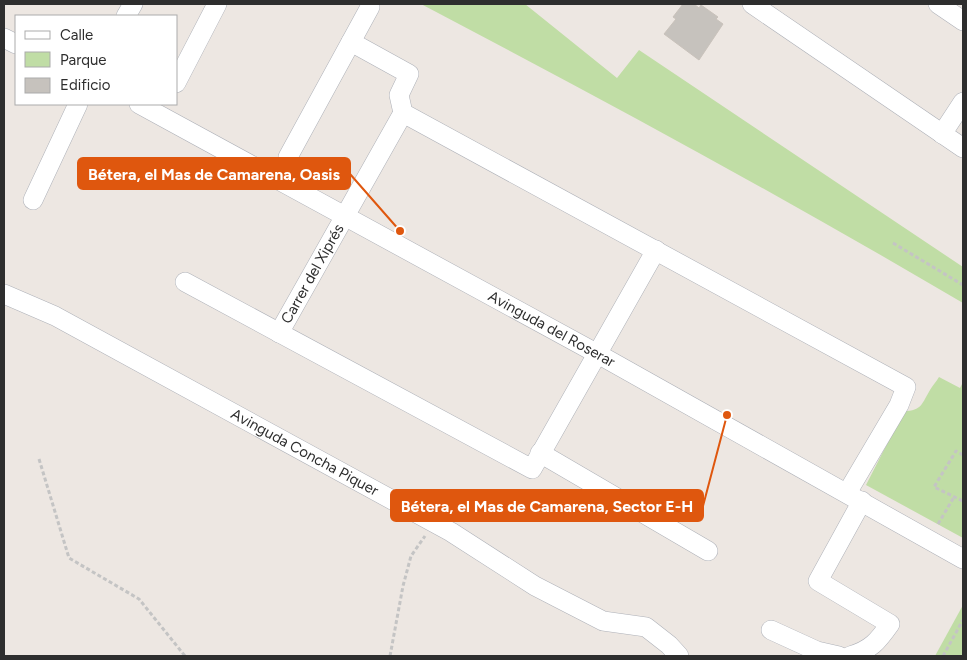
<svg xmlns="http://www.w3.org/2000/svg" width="967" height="660" font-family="Figtree,sans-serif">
<rect width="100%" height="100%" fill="#ede7e2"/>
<g fill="#c0dda5">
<path d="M 421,4 L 525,4 L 617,78 L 639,50 L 963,267 L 963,303 C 785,198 604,100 421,4 Z"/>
<path d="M 939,377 L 960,388 L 963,382 L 963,538 L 866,485 L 904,411 C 922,411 922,403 930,390 C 933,385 936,382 939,377 Z"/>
<polygon points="963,605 963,656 935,656"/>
</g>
<polygon fill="#c6c2bd" stroke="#c9c2bb" points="683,4 694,4 699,8 701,5 718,17 716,19 723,24 699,60 664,34 676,19 673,17"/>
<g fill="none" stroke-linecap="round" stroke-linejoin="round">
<defs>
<g id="minor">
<polyline points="752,4 963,148"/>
<polyline points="938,4 963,21"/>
<polyline points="126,16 133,4"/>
<polyline points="4,38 16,44"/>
<polyline points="351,42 409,74 399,95 403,113 906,387 899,405 847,493"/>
<polyline points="176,83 217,4"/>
<path id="s1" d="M 139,104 L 596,353 L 963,559"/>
<polyline points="942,134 963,102"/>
<polyline points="288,157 370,7"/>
<polyline points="33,200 78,104"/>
<polyline points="185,282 532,469 656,250"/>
<path id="s2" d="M 4,294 L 55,316 L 451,532 L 535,586 L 603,621 L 646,627 L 669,645 L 679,656"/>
<path id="s3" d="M 279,333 L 403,113"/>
<polyline points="540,453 708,551"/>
<polyline points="771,630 817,651 839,656"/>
<path d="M 850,656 C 871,650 878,641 890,624 L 818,581 L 862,501"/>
</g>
</defs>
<use href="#minor" stroke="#aeb1b8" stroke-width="20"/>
<g stroke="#c4c4c4" stroke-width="3" stroke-dasharray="4 2.5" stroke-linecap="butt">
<polyline points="893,243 963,285"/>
<polyline points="963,455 956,451 934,487 963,501"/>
<polyline points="39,459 69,558 139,599 185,656"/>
<polyline points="938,524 954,497"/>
<polyline points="390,656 403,586 411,556 425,536"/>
<polyline points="943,656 963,620"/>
</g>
<use href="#minor" stroke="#fff" stroke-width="19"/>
</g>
<g text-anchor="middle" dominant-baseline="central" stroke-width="4" stroke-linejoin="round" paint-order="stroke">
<g font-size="15" fill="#2e2e2e" stroke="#fff">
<text stroke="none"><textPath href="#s3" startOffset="68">Carrer del Xiprés</textPath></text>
<text stroke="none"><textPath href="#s1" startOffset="470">Avinguda del Roserar</textPath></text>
<text stroke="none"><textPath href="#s2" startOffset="340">Avinguda Concha Piquer</textPath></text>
</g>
</g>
<path fill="none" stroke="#df570e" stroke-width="2" d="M400 231L350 174M727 415L703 506"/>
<g fill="#df570e" stroke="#fff" stroke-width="2">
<circle cx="400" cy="231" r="5"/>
<circle cx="727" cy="415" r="5"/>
</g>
<g fill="#df570e" stroke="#df570e" stroke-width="2">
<rect x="78" y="158" width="272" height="31" rx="5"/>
<rect x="391" y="490" width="312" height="31" rx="5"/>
</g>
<g font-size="16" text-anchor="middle" font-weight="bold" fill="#fff">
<text x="214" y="180">Bétera, el Mas de Camarena, Oasis</text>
<text x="547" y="512">Bétera, el Mas de Camarena, Sector E-H</text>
</g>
<rect width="967" height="660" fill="none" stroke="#2e2e2e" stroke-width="10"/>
<rect x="15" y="15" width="162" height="90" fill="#ffffff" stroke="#ababab"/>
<rect x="25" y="31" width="25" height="8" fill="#ffffff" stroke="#ababab"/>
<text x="60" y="40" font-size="15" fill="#2e2e2e">Calle</text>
<rect x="25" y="52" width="25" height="15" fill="#c0dda5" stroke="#ababab"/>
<text x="60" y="65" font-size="15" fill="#2e2e2e">Parque</text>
<rect x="25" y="78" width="25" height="15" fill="#c6c2bd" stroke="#ababab"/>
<text x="60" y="90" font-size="15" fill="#2e2e2e">Edificio</text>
</svg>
